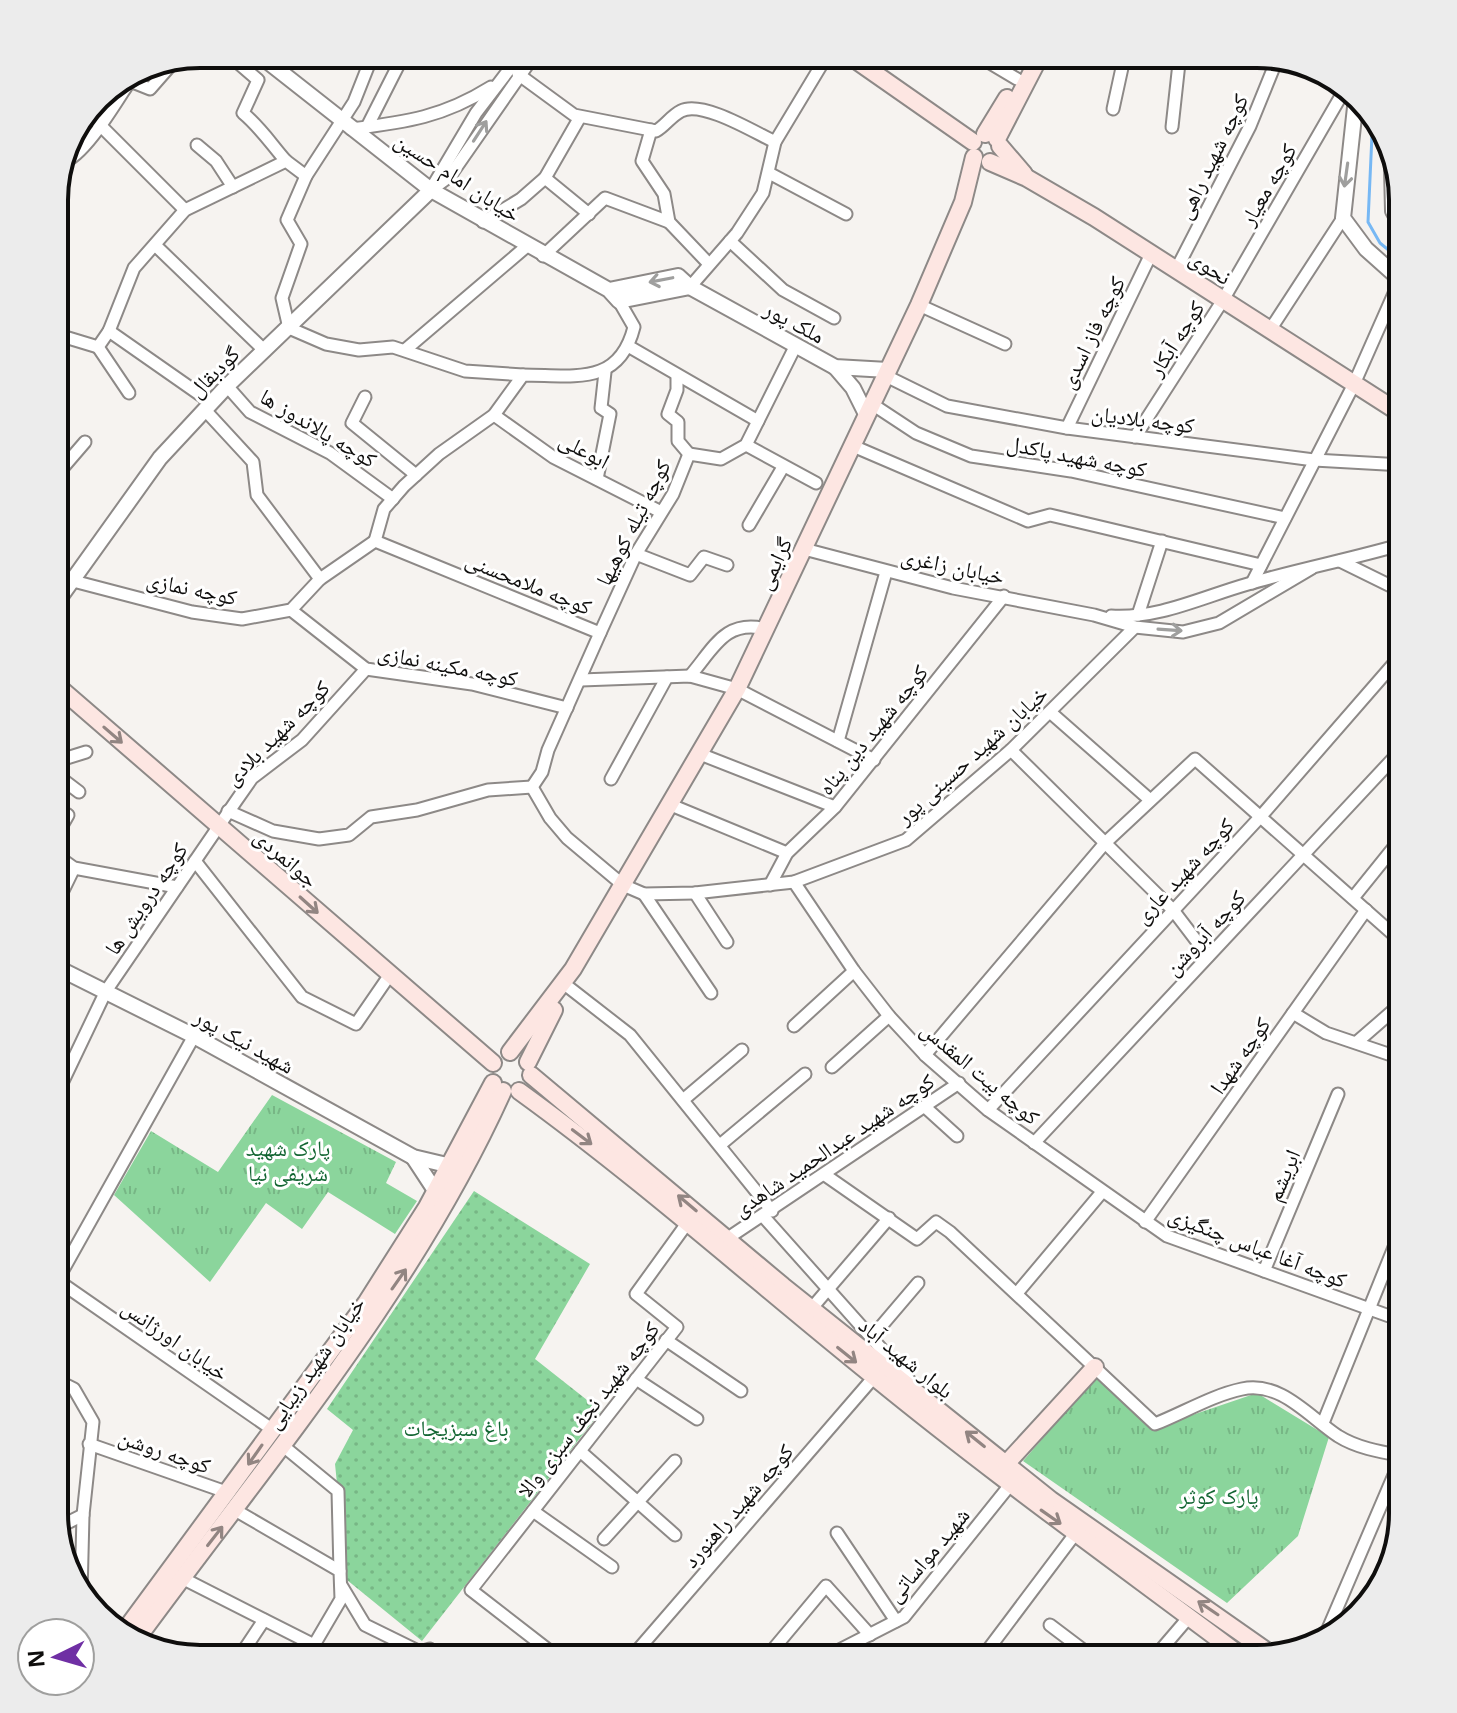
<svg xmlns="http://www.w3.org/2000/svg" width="1457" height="1713" font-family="'Open Sans','Noto Naskh Arabic',sans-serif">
<defs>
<pattern id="grass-tufts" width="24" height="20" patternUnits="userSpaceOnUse" patternTransform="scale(2)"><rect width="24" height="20" fill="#8bd59c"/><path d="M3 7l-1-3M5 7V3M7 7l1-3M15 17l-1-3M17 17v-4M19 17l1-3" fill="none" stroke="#77b685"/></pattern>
<pattern id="garden-dots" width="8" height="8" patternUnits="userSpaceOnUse" patternTransform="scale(2)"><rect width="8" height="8" fill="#8bd59c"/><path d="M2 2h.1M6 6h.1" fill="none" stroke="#77b685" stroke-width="1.8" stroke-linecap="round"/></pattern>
</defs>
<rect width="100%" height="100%" fill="#f6f3f0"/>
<g fill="url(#grass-tufts)">
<polygon points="272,1095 396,1162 386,1183 417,1201 395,1234 328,1192 302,1229 266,1203 210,1282 114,1195 151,1131 218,1172"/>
<polygon points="1096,1377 1154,1428 1257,1393 1329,1437 1298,1536 1227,1603 1023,1461"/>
</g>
<polygon fill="url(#garden-dots)" points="474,1191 590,1264 535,1359 601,1411 422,1641 347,1580 335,1464 353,1430 327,1409"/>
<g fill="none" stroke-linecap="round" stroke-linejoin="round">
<polyline stroke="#77b8f4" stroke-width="3" points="1373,113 1368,222 1380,243 1403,262"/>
<defs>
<g id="minor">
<path d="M 236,54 L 236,61 L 258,80 L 243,113 C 261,128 271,144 286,161"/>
<polyline points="975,54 1017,79"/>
<polyline points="275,66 283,54"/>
<path d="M 518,74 L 574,115 L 656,131 C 665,126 671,116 681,111 C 702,100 754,132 775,142"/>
<polyline points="1113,109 1125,54"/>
<polyline points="87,112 185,210"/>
<polyline points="367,127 404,54"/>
<polyline points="1172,127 1180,54"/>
<path d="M 351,129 C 407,122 443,117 491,87"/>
<polyline points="651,130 642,161 664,194 669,222 709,264"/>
<polyline points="197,145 216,161 233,187"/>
<path d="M 62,163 C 85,156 116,102 130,81 L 150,89 L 171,65"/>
<polyline points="769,173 846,214"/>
<polyline points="306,176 287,220 301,244 282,298 289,328 326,344 359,350 393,347 465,371 523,375"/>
<polyline points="545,178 589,214"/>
<polyline points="431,189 476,113 521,54"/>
<polyline points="431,190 450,176 535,54"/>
<polyline points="483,222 521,199 545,178 580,117"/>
<polyline points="730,241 783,290 834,318"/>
<polyline points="155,245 265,351"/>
<polyline points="543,256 605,198 669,222"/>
<polyline points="1176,270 1250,126 1278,57"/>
<polyline points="690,287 737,233 763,193 775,142 828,54"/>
<polyline points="919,305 1005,344"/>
<polyline points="1270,330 1343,218"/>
<polyline points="109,331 212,403"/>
<polyline points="54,340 65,337 98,347 109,331 134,268 185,210 286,161 306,176 354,102 373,54"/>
<polyline points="628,346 758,421"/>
<polyline points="98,347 129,393"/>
<polyline points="405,350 527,246"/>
<polyline points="677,375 677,390 668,414 678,422 678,441 689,454"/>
<polyline points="886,376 947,406 1067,428 1314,460 1403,465"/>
<polyline points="227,386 250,412 330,453 393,499"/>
<polyline points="365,397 352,423 416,475"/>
<polyline points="872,404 916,433 971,456 1071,471 1285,518"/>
<polyline points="205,410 253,462 257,495 320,579"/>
<polyline points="494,415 553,457 661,512"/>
<polyline points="1067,428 1151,254"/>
<polyline points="1135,437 1223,300 1345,89"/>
<polyline points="746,445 816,483"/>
<polyline points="853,446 1028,521 1050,515 1261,565"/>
<polyline points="54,478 85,442"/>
<polyline points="597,479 610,414 601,408 605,372"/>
<polyline points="749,525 783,467"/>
<polyline points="375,541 600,633 548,750 542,772 532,787"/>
<path d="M 375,541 L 384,509 L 404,486 L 439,454 L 494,415 L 523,375 C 573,375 619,387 634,327 L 619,301"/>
<polyline points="804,549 953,588 1094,615 1135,627 1183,632 1219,623 1312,568"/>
<polyline points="636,554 690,575 704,557 727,565"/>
<polyline points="1340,561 1403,592"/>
<polyline points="54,576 192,612 242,619 291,610 320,579 375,541"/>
<polyline points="1252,583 1354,384 1400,280"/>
<polyline points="291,610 366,669 472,684 567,708"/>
<polyline points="1138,615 1162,541"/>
<path d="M 1111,616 C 1159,619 1202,597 1248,584 C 1299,569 1352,559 1403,544"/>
<polyline points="600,633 636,554 673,494 689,454 721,459 746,445 795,347"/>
<path d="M 690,676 C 714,648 725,619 766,629"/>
<polyline points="581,680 690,676 737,689 874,760"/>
<polyline points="1050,712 1149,799"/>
<polyline points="838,741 886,572"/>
<polyline points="1011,750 1173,910 1208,956"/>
<polyline points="700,754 835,807"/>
<polyline points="54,762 86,752"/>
<polyline points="54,773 79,792"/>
<polyline points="611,779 667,677"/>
<polyline points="532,787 550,818 567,838 623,885 644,894 695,893 794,882 906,840 1011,750 1135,627"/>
<polyline points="671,805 787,853"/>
<polyline points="54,807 68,815 60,829 56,855 74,868 177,887"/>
<polyline points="228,811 273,831 319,839 349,835 371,817 417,810 488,790 532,787"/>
<polyline points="195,861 302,997 356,1024 389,976"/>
<polyline points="794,882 854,971 889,1016 925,1055 988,1110 1167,1236 1403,1321"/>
<polyline points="770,885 787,853 835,807 1004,596"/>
<polyline points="695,893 727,942"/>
<polyline points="644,894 711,993"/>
<polyline points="1353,898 1403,836"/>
<polyline points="54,909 74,868"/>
<polyline points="567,986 630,1035 772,1211"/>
<polyline points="1293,1013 1326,1033 1403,1059"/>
<polyline points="794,1026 854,971"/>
<polyline points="1357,1042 1403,1002"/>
<polyline points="925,1055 1105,843 1195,759 1403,943"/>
<polyline points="832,1067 889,1016"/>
<polyline points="54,1100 106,991 236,801 252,778 302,740 366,669"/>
<polyline points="683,1100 742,1050"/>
<polyline points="925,1107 957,1136"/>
<polyline points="988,1110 1262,815 1403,653"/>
<polyline points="1034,1143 1403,748"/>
<polyline points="720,1145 805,1074"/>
<path d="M 825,1175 L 917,1239 L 936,1222 L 950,1232 L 1155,1424 C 1183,1413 1213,1395 1242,1389 C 1281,1381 1308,1416 1338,1436 C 1357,1448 1381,1452 1403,1456"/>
<polyline points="763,1216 910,1381"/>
<polyline points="1145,1222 1366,910"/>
<polyline points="728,1238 959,1083"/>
<polyline points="1264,1271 1338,1094"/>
<polyline points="54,1278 273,1430"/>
<polyline points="54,1286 194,1036"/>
<polyline points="1018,1292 1102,1192"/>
<polyline points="811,1309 889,1218"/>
<polyline points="872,1337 918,1283"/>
<polyline points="666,1340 741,1391"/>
<polyline points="54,1379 74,1389 93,1422 83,1515 81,1594"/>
<polyline points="636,1379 697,1419"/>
<polyline points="1323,1423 1403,1225"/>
<polyline points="89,1444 229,1493"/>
<polyline points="282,1445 338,1491 340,1571"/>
<polyline points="580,1451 675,1535"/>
<polyline points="533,1511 612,1567"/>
<polyline points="59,1527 83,1515"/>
<polyline points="837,1533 896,1621"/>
<polyline points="604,1539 675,1461"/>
<polyline points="182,1578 314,1645 341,1599 340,1571 235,1510"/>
<polyline points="341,1585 365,1625 420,1652 430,1649"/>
<polyline points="1050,1625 1095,1659"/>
<polyline points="1325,1636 1403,1454"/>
<polyline points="238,1659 264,1620"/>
<polyline points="307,1659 314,1645"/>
<polyline points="560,1659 471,1590 677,1327 636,1294 688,1222"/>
<polyline points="630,1659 874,1377"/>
<polyline points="765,1659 826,1586 870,1635"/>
<polyline points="822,1659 904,1617 1010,1485"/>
<polyline points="981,1659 1075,1534"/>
<polyline points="1153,1659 1189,1617"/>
</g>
<g id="tertiary">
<polyline points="258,54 431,190 609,290 619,301 690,287 678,276 609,290"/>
<polyline points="1356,98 1343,218 1366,249 1403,282"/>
<polyline points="1392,167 1393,211 1403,229"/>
<polyline points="690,287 835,367 888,370"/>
<polyline points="835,367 853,388 866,414"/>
<polyline points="54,606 160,458 227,386 431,190"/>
<polyline points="54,966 194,1036 413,1157 451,1166"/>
<polyline points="413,1157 436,1192"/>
</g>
<g id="secondary">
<polyline points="847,54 973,142"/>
<polyline points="985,134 1007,98"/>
<polyline points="997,139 1041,54"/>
<polyline points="1000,146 1024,174"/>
<polyline points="990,162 1027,178 1094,217 1403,415"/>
<polyline points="54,683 493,1063"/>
<polyline points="510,1052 573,969 737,689 919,305 963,202 974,157"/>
<polyline points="528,1062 554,1010"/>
<polyline points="531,1075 783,1286 1051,1500 1271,1654"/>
<path d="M 519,1091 C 642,1180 755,1281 873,1376 C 994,1475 1120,1565 1245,1659"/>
<polyline points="1006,1464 1095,1367"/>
<polyline points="123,1633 366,1303 427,1207 493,1083"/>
<path d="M 134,1643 C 264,1465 412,1293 503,1091"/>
</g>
</defs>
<use href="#minor" stroke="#8d8987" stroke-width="15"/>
<use href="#tertiary" stroke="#8d8987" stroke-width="18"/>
<use href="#secondary" stroke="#8d8987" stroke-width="20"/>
<use href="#minor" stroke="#fff" stroke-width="11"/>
<use href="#tertiary" stroke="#fff" stroke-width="14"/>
<use href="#secondary" stroke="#fde6e2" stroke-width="16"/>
</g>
<defs><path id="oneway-shaft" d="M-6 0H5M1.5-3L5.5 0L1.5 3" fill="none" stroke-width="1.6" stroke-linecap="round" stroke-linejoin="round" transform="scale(2)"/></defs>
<g stroke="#9f9f9e">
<use href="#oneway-shaft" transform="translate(480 131) rotate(-57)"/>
<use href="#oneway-shaft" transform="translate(1346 175) rotate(98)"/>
<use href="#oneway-shaft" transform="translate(661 280) rotate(169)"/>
<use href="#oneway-shaft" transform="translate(1170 630) rotate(4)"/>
</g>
<g stroke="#928582">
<use href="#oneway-shaft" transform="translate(113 735) rotate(41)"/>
<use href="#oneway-shaft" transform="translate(309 905) rotate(42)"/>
<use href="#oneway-shaft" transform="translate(582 1137) rotate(37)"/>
<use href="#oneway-shaft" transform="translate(687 1203) rotate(-140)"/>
<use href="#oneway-shaft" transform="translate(399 1279) rotate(-55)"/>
<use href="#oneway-shaft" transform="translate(847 1355) rotate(39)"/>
<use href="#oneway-shaft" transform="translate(975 1439) rotate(-141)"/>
<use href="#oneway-shaft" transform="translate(255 1455) rotate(125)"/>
<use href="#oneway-shaft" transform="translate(1051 1517) rotate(35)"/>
<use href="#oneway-shaft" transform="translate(215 1536) rotate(-52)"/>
<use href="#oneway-shaft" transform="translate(1208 1608) rotate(-146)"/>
</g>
<g text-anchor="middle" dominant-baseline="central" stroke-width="6" stroke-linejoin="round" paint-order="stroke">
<g font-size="22" fill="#0f0e0d" stroke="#fff">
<text transform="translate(1211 156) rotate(-64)">کوچه شهید راهی</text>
<text transform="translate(458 176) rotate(33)">خیابان امام حسین</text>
<text transform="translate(1267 184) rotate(-60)">کوچه معیار</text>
<text transform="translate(1211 266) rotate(33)">نحوی</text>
<text transform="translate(795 321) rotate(28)">ملک پور</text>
<text transform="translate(1091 332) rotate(-64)">کوچه فاز اسدی</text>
<text transform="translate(1175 338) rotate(-57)">کوچه آبکار</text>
<text transform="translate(213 371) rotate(-45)">گودبقال</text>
<text transform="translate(1143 418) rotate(7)">کوچه بلادیان</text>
<text transform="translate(319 427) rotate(31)">کوچه پالاندوز ها</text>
<text transform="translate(585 449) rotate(28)">ابوعلی</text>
<text transform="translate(1077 455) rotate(11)">کوچه شهید پاکدل</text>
<text transform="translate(632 522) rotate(-63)">کوچه تیله کوهیها</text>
<text transform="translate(773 563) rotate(-65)">گرایمی</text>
<text transform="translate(953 565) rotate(12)">خیابان زاغری</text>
<text transform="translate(529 582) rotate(22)">کوچه ملامحسنی</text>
<text transform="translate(192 587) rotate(12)">کوچه نمازی</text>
<text transform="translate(448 664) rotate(11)">کوچه مکینه نمازی</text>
<text transform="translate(872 729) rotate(-51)">کوچه شهید دین پناه</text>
<text transform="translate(276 732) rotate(-45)">کوچه شهید بلادی</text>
<text transform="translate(971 754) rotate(-42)">خیابان شهید حسینی پور</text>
<text transform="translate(287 857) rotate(41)">جوانمردی</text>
<text transform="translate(1183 870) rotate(-47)">کوچه شهید عاری</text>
<text transform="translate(145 898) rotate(-56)">کوچه درویش ها</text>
<text transform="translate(1204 932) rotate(-47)">کوچه آبروشن</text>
<text transform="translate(245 1040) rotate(29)">شهید نیک پور</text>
<text transform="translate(1239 1055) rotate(-55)">کوچه شهدا</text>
<text transform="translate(981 1072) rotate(40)">کوچه بیت المقدس</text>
<text transform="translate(833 1144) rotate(-34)">کوچه شهید عبدالحمید شاهدی</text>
<text transform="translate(1282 1175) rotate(-67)">ابریشم</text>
<text transform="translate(1258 1246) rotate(21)">کوچه آغا عباس چنگیزی</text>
<text transform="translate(176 1339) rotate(35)">خیابان اورژانس</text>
<text transform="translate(907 1357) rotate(39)">بلوار شهید آباد</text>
<text transform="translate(314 1362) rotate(-55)">خیابان شهید زیبایی</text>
<text transform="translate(587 1409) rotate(-52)">کوچه شهید نجف سبزی والا</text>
<text transform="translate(165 1450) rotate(19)">کوچه روشن</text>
<text transform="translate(737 1505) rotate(-49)">کوچه شهید راهنورد</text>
<text transform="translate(927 1554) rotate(-50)">شهید مواساتی</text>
</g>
<g font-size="22" fill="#126532" stroke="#fff">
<text x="288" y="1147">پارک شهید<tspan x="288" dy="25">شریفی نیا</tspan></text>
<text x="456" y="1427">باغ سبزیجات</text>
<text x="1219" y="1495">پارک کوثر</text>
</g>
</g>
<path d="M0 0H1457V1713H0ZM200 68H1257A132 132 0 0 1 1389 200V1513A132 132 0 0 1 1257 1645H200A132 132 0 0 1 68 1513V200A132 132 0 0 1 200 68Z" fill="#ececec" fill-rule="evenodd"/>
<path fill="none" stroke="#0f0e0d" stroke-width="4" d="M200 68H1257A132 132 0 0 1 1389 200V1513A132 132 0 0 1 1257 1645H200A132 132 0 0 1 68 1513V200A132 132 0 0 1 200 68Z"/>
<g transform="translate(56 1657) rotate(265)"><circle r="38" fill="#ffffff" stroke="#9f9f9e" stroke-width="2"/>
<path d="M0-6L14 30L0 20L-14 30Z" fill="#6f2fa4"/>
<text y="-12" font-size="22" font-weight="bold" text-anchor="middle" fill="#0f0e0d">N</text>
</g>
</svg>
